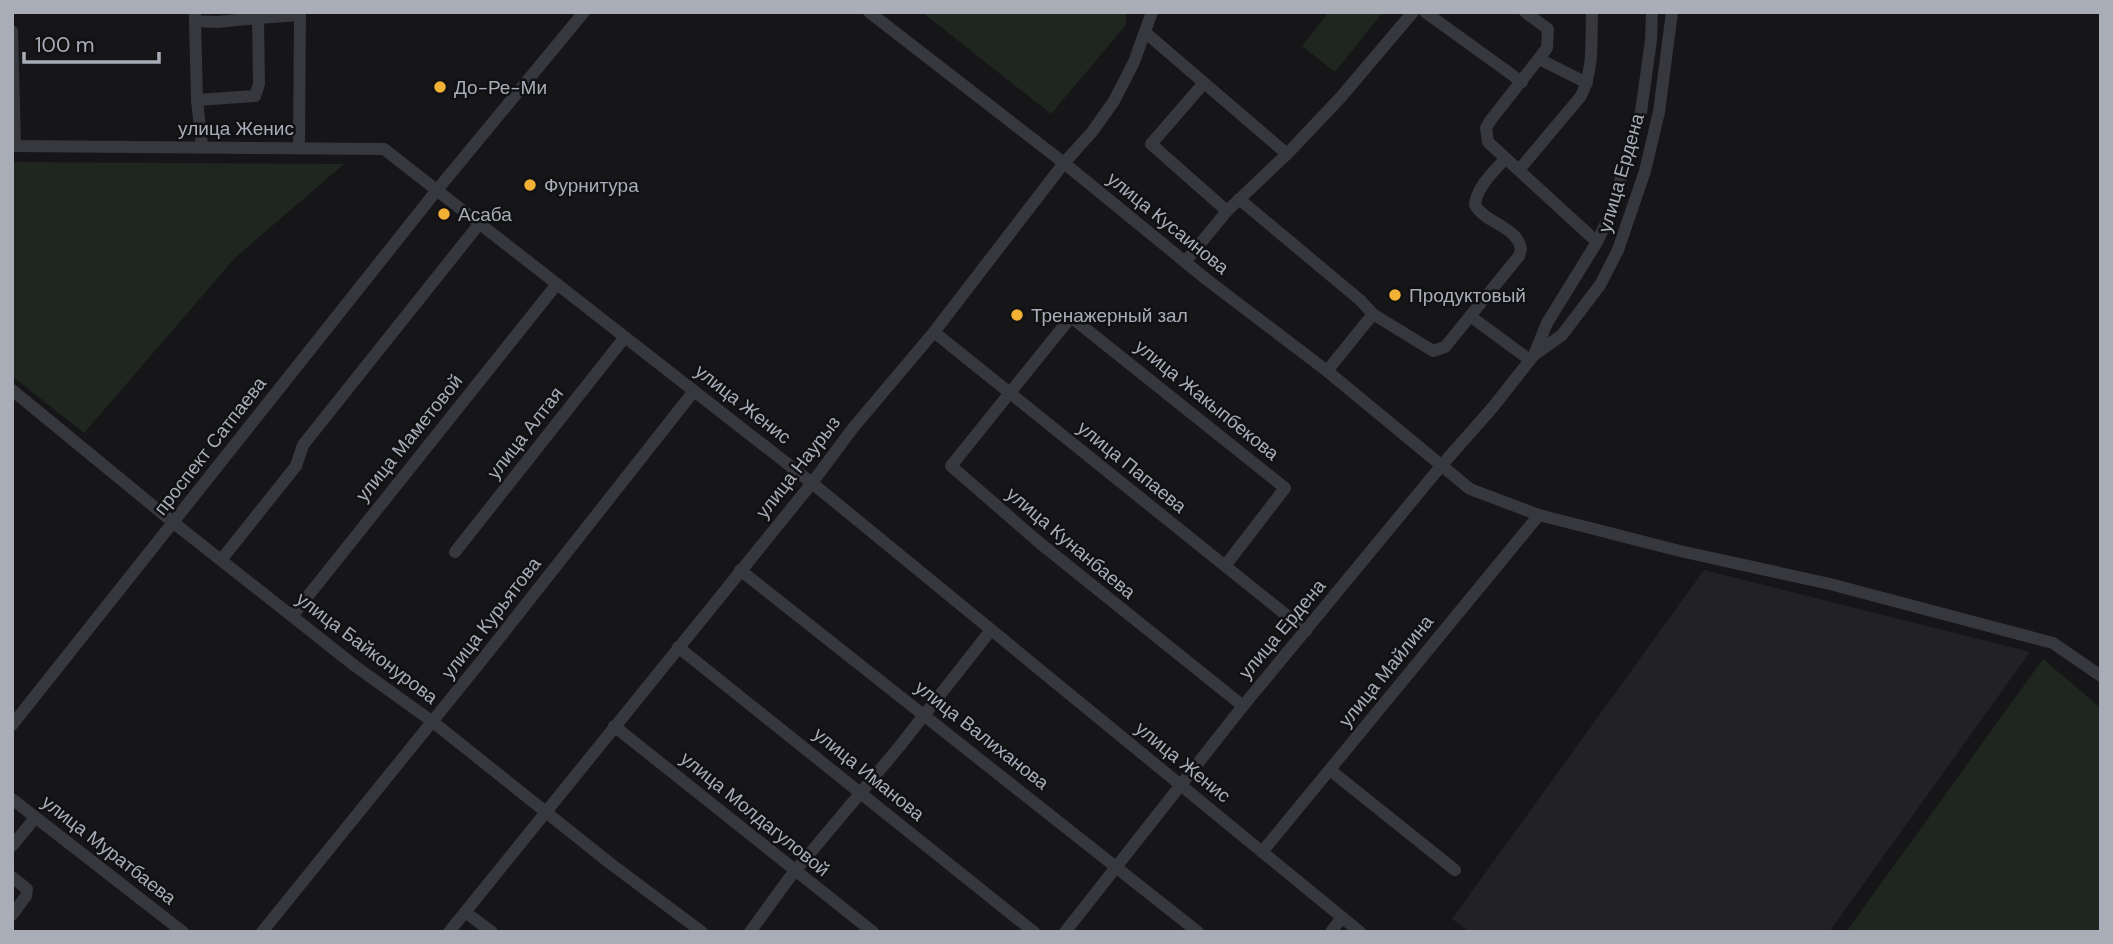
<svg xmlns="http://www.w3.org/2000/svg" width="2113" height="944" font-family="'DM Sans',sans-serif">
<rect width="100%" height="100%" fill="#161618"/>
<polygon fill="#222225" points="1704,570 2030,652 1829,932 1470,932 1452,919"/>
<g fill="#1e261f">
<polygon points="922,12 1127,12 1125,26 1051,114"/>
<polygon points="1329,12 1383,12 1335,72 1302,46"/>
<polygon points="12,162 344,164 235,258 84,433 12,376"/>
<polygon points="2043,659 2101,708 2101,932 1846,932"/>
</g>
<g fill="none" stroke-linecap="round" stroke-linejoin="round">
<g stroke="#37383d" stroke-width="12">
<polyline points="195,12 195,21 217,22 258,18"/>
<polyline points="869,12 1064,163 1206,279 1327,371 1470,489 1539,515 1680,551 1830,584 2053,643 2101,676"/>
<polyline points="1425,12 1522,82"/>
<polyline points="1525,12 1548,29 1547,48 1490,121 1486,128 1488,142 1597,242"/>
<polyline points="195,21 197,100"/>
<polyline points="12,31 15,146"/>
<polyline points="1146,33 1287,154"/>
<polyline points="1539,59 1587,83"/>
<polyline points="1204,83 1151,144 1227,211"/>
<polyline points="12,146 384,149 812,483 1360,932"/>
<polyline points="202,147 197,100 255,96 259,84 258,18 300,15"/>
<polyline points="299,147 300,12"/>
<path d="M 1519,170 L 1581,96 C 1594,68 1591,43 1592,12"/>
<polyline points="1239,199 1360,300 1373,314"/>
<polyline points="1185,262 1227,211 1287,154 1341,97 1413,12"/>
<polyline points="1470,316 1530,360"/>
<polyline points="934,332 1306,631"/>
<polyline points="1534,355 1547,323 1597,242 1610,215 1641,112 1651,40 1652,12"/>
<path d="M 1327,371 L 1373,314 L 1433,351 L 1445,347 L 1519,256 L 1521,249 C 1517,226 1486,224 1475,205 C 1476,188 1494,171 1505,159"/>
<polyline points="12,390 174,523 355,666 433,722 611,864 702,932"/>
<polyline points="455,552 625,337"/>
<polyline points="221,560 296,466 303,445 480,223"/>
<polyline points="1225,566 1285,488 1071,317 951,466 1041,544 1243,706"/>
<polyline points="740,570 1198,932"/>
<polyline points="292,616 557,284"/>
<polyline points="678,647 1034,932"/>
<polyline points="12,725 437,190 584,12"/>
<polyline points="614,726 873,932"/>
<polyline points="1330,770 1455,870"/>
<polyline points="12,799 183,932"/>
<polyline points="12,846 35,818"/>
<polyline points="1262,852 1539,515"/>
<polyline points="12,877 27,889 26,896 12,915"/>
<polyline points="465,912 492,932"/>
<polyline points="262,932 482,660 694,391"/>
<polyline points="449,932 812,483 853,428 934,332 1064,163 1092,132 1114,101 1134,62 1152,12"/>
<polyline points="750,932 790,877 899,747 991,630"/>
<polyline points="1065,932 1243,706 1441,466 1493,407 1534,355 1562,335 1600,285 1618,250 1645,171 1659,112 1672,12"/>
<polyline points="1331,932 1342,917"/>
</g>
</g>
<g fill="#f2b134" stroke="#111113" stroke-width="2.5">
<circle cx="440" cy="87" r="7"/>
<circle cx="530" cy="185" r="7"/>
<circle cx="444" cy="214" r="7"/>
<circle cx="1395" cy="295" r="7"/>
<circle cx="1017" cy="315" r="7"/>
</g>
<g text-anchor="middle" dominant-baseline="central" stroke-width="5" stroke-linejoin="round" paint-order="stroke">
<g font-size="19" fill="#a8adb8" stroke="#111113" text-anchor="start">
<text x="454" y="87">До-Ре-Ми</text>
<text x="544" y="185">Фурнитура</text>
<text x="458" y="214">Асаба</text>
<text x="1409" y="295">Продуктовый</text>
<text x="1031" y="315">Тренажерный зал</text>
</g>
<g font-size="19" fill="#a8adb8" stroke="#111113">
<text x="236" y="128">улица Женис</text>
<text transform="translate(1621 173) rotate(-74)">улица Ердена</text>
<text transform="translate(1168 223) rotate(39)">улица Кусаинова</text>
<text transform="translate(1207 400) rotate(39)">улица Жакыпбекова</text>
<text transform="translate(743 404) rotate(38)">улица Женис</text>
<text transform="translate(525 433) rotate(-52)">улица Алтая</text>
<text transform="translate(409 438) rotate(-51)">улица Маметовой</text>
<text transform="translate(210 446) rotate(-52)">проспект Сатпаева</text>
<text transform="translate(798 467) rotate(-52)">улица Наурыз</text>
<text transform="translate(1132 467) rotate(39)">улица Папаева</text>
<text transform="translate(1071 543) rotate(40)">улица Кунанбаева</text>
<text transform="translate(491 618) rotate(-52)">улица Курьятова</text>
<text transform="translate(1282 629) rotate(-50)">улица Ердена</text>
<text transform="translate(367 648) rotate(37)">улица Байконурова</text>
<text transform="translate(1386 671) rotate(-51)">улица Майлина</text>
<text transform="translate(982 735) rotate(38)">улица Валиханова</text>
<text transform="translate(1183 762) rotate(39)">улица Женис</text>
<text transform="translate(869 774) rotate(39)">улица Иманова</text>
<text transform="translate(755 814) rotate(39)">улица Молдагуловой</text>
<text transform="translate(109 850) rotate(38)">улица Муратбаева</text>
</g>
</g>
<rect width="2113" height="944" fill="none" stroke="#a8adb8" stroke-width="28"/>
<path d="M24 52v10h135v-10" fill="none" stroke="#a8adb8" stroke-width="3.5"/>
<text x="35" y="52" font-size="21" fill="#a8adb8" stroke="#111113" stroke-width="5" paint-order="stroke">100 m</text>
</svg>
